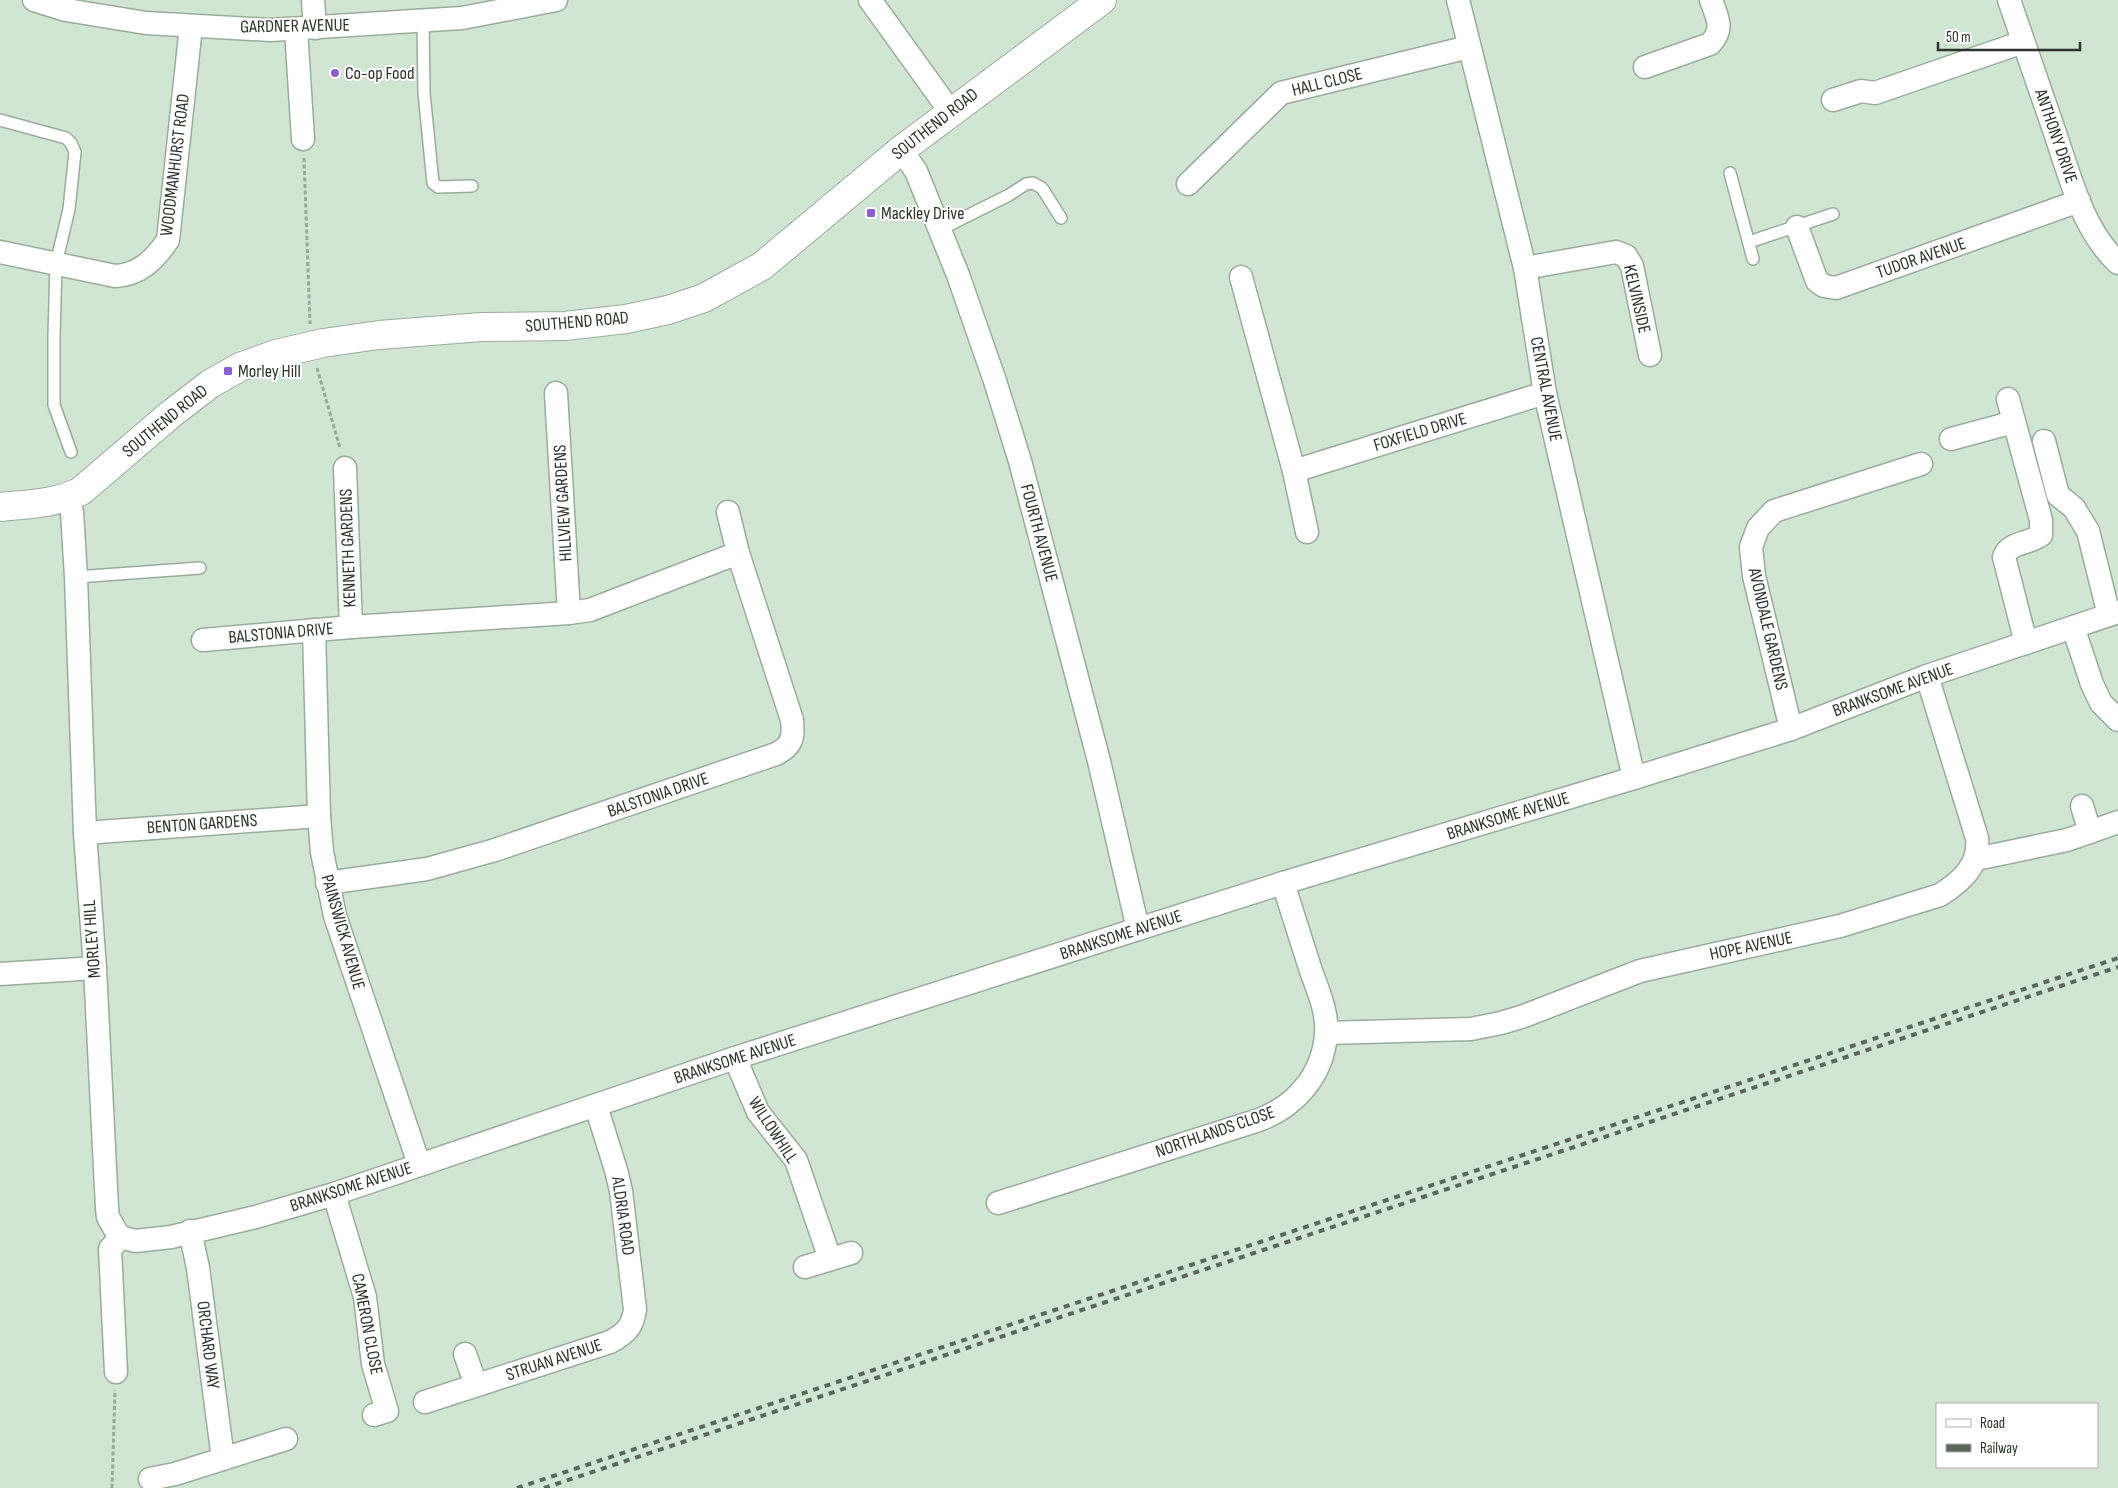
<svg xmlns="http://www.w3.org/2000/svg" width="2118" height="1488" font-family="'Sofia Sans Condensed',sans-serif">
<rect width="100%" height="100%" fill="#d1e5d3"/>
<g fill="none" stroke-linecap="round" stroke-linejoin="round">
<defs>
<g id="lane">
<polyline points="423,20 424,93 433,183 438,187 472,186"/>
<polyline points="0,120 66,138 71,143 75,152 69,209 56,264 54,336 54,405 71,452"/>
<polyline points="1730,173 1753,259"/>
<polyline points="939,230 1009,195 1026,184 1033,183 1042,188 1061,218"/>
<polyline points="1749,242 1833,214"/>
<polyline points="76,577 200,568"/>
</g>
<g id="street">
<polyline points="34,0 66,10 146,23 271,30 462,18 556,0"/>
<polyline points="313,0 315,28"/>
<polyline points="870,0 950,111"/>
<polyline points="1458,0 1525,268 1545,393 1634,778"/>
<path d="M 2009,0 C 2024,44 2039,87 2054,130 C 2070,176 2082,229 2118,263"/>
<polyline points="296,29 303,139"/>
<path d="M 1645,67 L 1710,44 C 1725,28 1717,18 1711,0"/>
<polyline points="1833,100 1861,91 1875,93 2023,42"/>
<polyline points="901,150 916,171 958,275 995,381 1020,461 1099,761 1138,929"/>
<polyline points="1188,184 1281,93 1469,47"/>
<polyline points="1797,227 1817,281 1824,286 1836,288 2079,201"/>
<path d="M 0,252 L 115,276 C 140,275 155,259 168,240 L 191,26"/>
<polyline points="1525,268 1616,252 1626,256 1632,266 1650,355"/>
<polyline points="1241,277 1294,471 1545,393"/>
<polyline points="556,393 569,613"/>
<path d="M 2008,399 L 2041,520 L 2041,535 C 2029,544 2009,542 2004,557 L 2026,643"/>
<polyline points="1951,439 2014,422"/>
<polyline points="2044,441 2058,495 2074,508 2088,531 2109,615"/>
<polyline points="345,468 351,627"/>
<polyline points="1294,471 1307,532"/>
<polyline points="68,498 72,512 76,577 85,833 95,968 107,1208 108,1217 117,1233 121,1237 135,1241 171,1237 256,1217 334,1194 735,1058 1138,929 1283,883 1634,778 1791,729 1927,676 2118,612"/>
<polyline points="2073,627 2092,684 2101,703 2118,720"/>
<polyline points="314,630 319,816 322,852 335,916 419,1164"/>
<polyline points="203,640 351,627 569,613 590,610 738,553"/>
<polyline points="1791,729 1754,576 1751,547 1758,528 1774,511 1921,464"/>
<polyline points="2082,806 2090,832"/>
<polyline points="85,833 319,816"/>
<polyline points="1976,859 2067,840 2118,822"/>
<path d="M 327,883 L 427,869 L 495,850 L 776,754 C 792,746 794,738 792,720 L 738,553 L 728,512"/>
<polyline points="0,974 95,968"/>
<path d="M 1327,1033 L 1471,1029 L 1501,1023 L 1524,1016 L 1640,971 L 1840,926 L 1940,895 C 1962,881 1980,865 1977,838 L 1927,676"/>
<polyline points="735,1058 758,1112 796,1160 830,1259"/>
<polyline points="334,1194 365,1297 373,1364 387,1411 374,1415"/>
<path d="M 998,1203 L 1259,1120 C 1296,1106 1323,1075 1326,1034 C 1328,1013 1318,990 1311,971 C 1302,942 1292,912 1283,883"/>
<polyline points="190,1231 198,1268 223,1459"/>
<polyline points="805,1267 851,1253"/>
<polyline points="465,1354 476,1385"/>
<polyline points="116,1372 110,1249 121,1237"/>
<path d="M 425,1402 L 610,1342 C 625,1334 633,1327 635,1309 L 621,1191 L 616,1170 L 596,1106"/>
<polyline points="150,1479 175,1474 286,1439"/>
</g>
<path id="secondary" d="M 0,507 C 28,504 56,504 81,491 L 171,414 L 210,384 L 240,367 L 276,354 L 323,343 L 379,335 L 482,327 L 565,326 L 626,319 L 668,310 L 704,298 L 762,266 L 901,150 L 1102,0"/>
</defs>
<use href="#lane" stroke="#99ac9b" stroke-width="14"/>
<use href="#street" stroke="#99ac9b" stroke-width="25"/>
<use href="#secondary" stroke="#99ac9b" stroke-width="30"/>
<g stroke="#98a899" stroke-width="3" stroke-dasharray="4 2.5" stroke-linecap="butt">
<polyline points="304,158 310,324"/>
<polyline points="317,368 340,448"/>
<polyline points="112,1488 115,1390"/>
</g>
<use href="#lane" stroke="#fff" stroke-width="11"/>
<use href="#street" stroke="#fff" stroke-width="22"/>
<use href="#secondary" stroke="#fff" stroke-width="28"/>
<g stroke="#5b675d" stroke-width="4" stroke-dasharray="6 6" stroke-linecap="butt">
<polyline points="517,1488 2118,958"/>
<polyline points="544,1488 2118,967"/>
</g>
</g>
<g fill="#8c5cd6" stroke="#fff" stroke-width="2">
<circle cx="335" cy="73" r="5"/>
<rect x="866" y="208" width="10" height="10" rx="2.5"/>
<rect x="223" y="366" width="10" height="10" rx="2.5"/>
</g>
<g text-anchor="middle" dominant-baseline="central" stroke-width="4" stroke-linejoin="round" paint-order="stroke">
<g font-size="18" fill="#2b332c" stroke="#fff">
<text transform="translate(295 26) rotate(-1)">GARDNER AVENUE</text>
<text transform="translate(1327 82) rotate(-14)">HALL CLOSE</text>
<text transform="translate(935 124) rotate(-38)">SOUTHEND ROAD</text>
<text transform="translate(2056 136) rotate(71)">ANTHONY DRIVE</text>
<text transform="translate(175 165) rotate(-83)">WOODMANHURST ROAD</text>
<text transform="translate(1921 258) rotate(-19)">TUDOR AVENUE</text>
<text transform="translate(1637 299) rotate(77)">KELVINSIDE</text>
<text transform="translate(577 322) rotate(-5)">SOUTHEND ROAD</text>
<text transform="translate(1546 389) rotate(79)">CENTRAL AVENUE</text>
<text transform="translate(165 421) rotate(-39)">SOUTHEND ROAD</text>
<text transform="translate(1420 432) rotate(-17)">FOXFIELD DRIVE</text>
<text transform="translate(563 503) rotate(-93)">HILLVIEW GARDENS</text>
<text transform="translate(1039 533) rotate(75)">FOURTH AVENUE</text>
<text transform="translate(348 548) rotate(-92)">KENNETH GARDENS</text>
<text transform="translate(1768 629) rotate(77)">AVONDALE GARDENS</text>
<text transform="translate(281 633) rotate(-5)">BALSTONIA DRIVE</text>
<text transform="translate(1893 690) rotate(-20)">BRANKSOME AVENUE</text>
<text transform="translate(658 795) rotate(-19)">BALSTONIA DRIVE</text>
<text transform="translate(1508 816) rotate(-17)">BRANKSOME AVENUE</text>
<text transform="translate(202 824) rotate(-4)">BENTON GARDENS</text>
<text transform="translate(343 932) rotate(74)">PAINSWICK AVENUE</text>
<text transform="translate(1121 935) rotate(-18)">BRANKSOME AVENUE</text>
<text transform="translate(92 939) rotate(-94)">MORLEY HILL</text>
<text transform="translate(1751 946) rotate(-12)">HOPE AVENUE</text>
<text transform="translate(735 1059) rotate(-18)">BRANKSOME AVENUE</text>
<text transform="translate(773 1130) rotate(57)">WILLOWHILL</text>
<text transform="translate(1215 1132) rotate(-19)">NORTHLANDS CLOSE</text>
<text transform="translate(351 1187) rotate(-18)">BRANKSOME AVENUE</text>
<text transform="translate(623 1216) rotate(82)">ALDRIA ROAD</text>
<text transform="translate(367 1324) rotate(79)">CAMERON CLOSE</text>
<text transform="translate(208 1345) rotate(83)">ORCHARD WAY</text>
<text transform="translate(554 1360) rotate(-18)">STRUAN AVENUE</text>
</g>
<g font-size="18" fill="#2b332c" stroke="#fff" text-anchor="start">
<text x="345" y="73">Co-op Food</text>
<text x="881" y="213">Mackley Drive</text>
<text x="238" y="371">Morley Hill</text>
</g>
</g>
<rect x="1936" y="1403" width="162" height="65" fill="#ffffff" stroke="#aaadab"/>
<rect x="1946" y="1419" width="25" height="8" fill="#ffffff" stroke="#aaadab"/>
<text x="1980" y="1428" font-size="15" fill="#2b332c">Road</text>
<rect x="1946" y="1444" width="25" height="8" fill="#5b675d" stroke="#aaadab"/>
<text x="1980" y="1453" font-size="15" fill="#2b332c">Railway</text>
<path d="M1938 42v8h142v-8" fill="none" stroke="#2b332c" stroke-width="2.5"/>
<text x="1946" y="42" font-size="15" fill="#2b332c" stroke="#ffffff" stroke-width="4" paint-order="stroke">50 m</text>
</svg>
